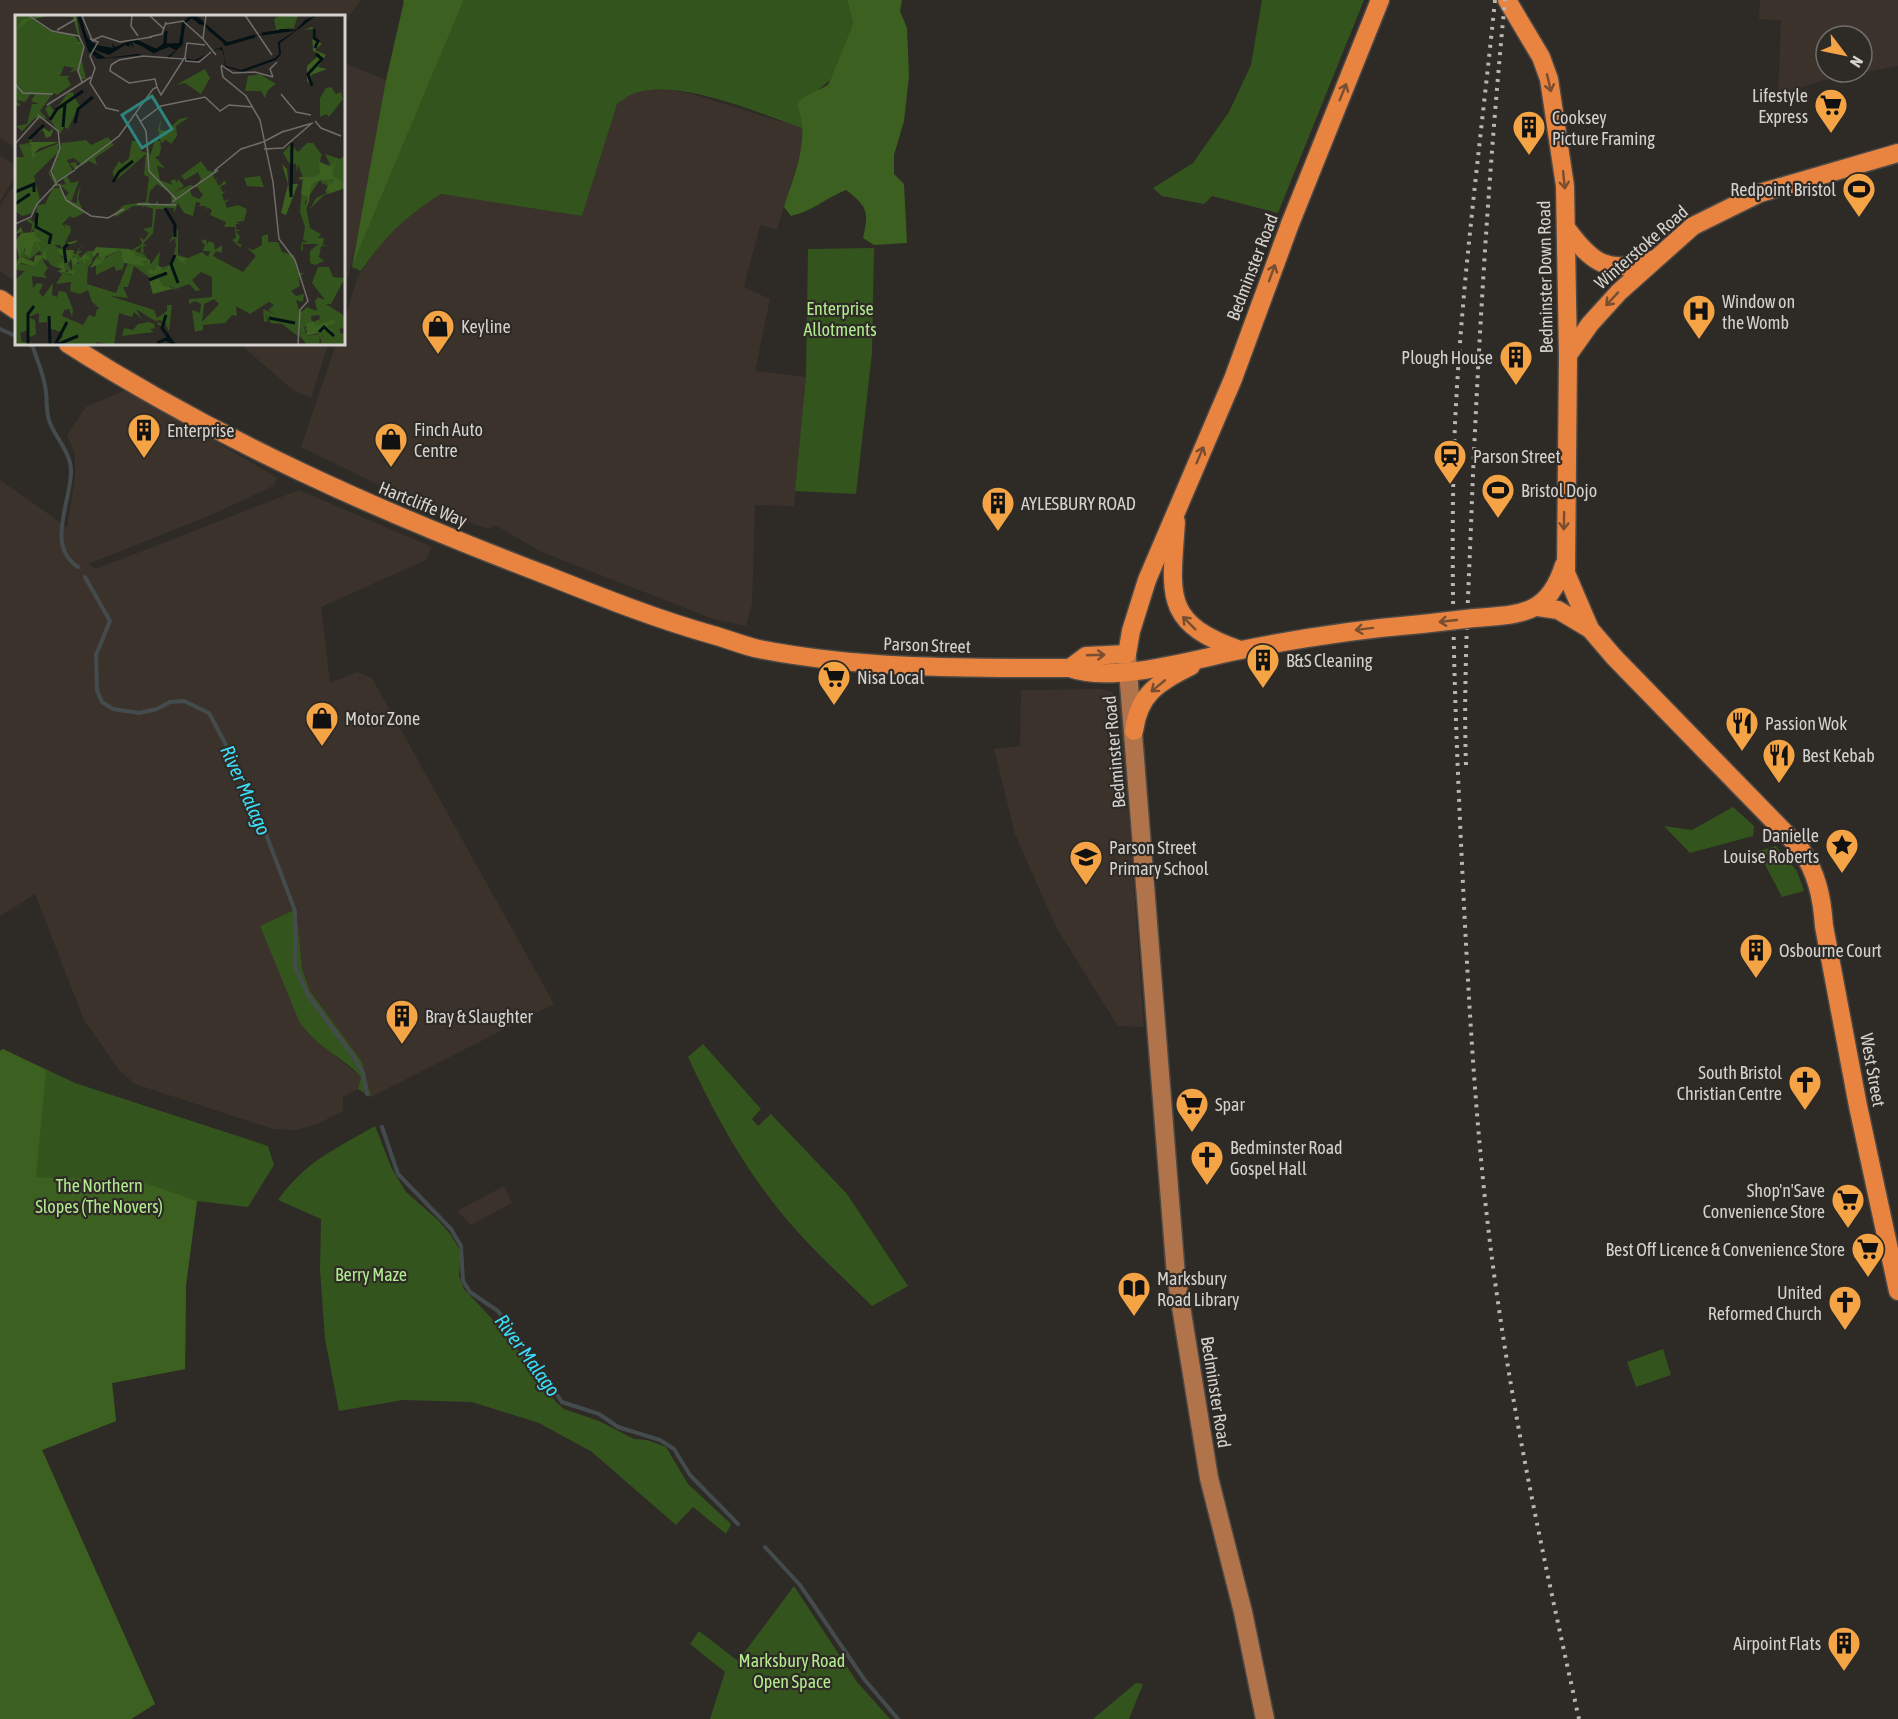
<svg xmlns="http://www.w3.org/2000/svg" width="1898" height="1719" font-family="'Asap Condensed',sans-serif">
<rect width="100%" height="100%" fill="#2e2a26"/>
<g fill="#3b332b" fill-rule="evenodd">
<polygon points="0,0 361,0 344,23 344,16 16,16 16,148 0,138"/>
<path d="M 1760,0 L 1898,0 L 1898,66 L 1820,81 L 1778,95 L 1781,20 L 1759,19 ZM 1826,36 L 1862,36 L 1862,72 L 1826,72 Z"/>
<polygon points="344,63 386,80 369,184 344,296"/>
<polygon points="649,90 671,90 696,95 802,128 803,145 777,230 760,225 744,287 770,299 755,371 806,377 794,506 755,505 752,604 746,626 713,619 542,552 495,525 489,529 426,508 301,447 336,344 344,344 344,320 358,276 378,247 411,212 441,194 582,216 617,104 630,94"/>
<polygon points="0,156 16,165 16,176 0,201"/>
<polygon points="16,182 16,282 0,271 0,206"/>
<polygon points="240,344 328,344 311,398 293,390"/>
<polygon points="128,389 277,478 273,486 211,515 88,564 96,569 299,490 432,547 426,560 321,607 330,683 357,672 372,678 554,1004 371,1097 362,1062 310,991 302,969 294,910 260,926 305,1031 361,1077 358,1089 343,1097 343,1111 317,1124 297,1130 273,1129 135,1084 120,1071 84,1020 35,894 0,916 0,480 67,527 75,478 75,454 67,435 86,407"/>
<polygon points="1101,689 1110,691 1120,699 1144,1027 1118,1026 1056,927 1015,834 994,749 1020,746 1021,690"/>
<polygon points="504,1186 512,1203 471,1225 457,1211"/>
</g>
<g fill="#34541d">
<path d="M 464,0 L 847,0 L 853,23 L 830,80 L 817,91 L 802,98 L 802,128 C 758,113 678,77 632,94 C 627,96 622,101 617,104 L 582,216 L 441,194 C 408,214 383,238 361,271 L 352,267 Z"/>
<polygon points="1262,0 1364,0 1278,213 1212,196 1204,204 1162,196 1153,188 1193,163 1229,112 1251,65"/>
<polygon points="874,248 872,353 856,494 795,491 806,376 808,249"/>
<polygon points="1733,807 1754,826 1753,836 1690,853 1664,826 1692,830"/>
<polygon points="1776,846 1797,871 1804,891 1782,897 1758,851"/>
<path d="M 294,910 L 297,918 L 302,969 L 310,991 L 362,1062 L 371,1097 L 358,1089 L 361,1077 C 343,1057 313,1045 299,1021 L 260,926 Z"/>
<path d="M 703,1044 L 761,1109 L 752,1119 L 758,1126 L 771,1114 L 847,1194 L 908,1286 L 872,1306 C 847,1281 820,1257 797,1231 C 750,1179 717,1120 688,1057 Z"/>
<polygon points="3,1049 75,1083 268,1146 274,1165 248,1207 197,1201 186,1285 185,1369 112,1383 116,1421 42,1450 155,1704 131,1719 0,1719 0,1051"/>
<path d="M 375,1126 L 392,1169 L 406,1192 L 438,1220 L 451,1235 L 461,1252 L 459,1276 L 464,1289 L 509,1337 L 556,1402 L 564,1409 L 599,1421 L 634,1439 L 647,1440 L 666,1447 L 688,1484 L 731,1524 L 726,1534 L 693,1507 L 676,1525 L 592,1452 L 539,1423 L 472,1402 L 403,1400 L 339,1411 L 325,1339 L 320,1269 L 321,1219 L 278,1200 C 307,1160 334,1150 375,1126 Z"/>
<polygon points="1663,1349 1671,1375 1636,1387 1627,1362"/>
<polygon points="794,1586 857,1682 890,1719 710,1719 725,1672 690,1644 699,1631 738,1661"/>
<polygon points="1136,1683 1143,1684 1129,1719 1093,1719"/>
</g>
<g fill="#3b601f">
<polygon points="402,0 464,0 352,267 386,80 404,1"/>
<path d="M 847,0 L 902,0 L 900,11 L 907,28 L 909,76 L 904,121 L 894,155 L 894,174 L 904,184 L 907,243 L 874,245 L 863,238 C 869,212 868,207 846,190 C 824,199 815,210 791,216 L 784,207 C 794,174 811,139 797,105 L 802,98 L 828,85 L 853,23 Z"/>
<polygon points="3,1049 46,1070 36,1177 142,1182 197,1201 186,1285 185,1369 112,1383 116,1421 42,1450 155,1704 131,1719 0,1719 0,1051"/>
</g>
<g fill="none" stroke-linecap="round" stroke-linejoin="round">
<g stroke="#434b4d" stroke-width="4">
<polyline points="0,329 16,336"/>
<path d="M 28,344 L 33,347 C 37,360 43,373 45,386 C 48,398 45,412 50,423 C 57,440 72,454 71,473 C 70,504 46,546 78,567"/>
<polyline points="85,577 110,621 96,655 97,690 102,702 113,709 139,713 157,709 170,702 184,701 209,713 248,786 295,911 295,967 308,995 353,1056 363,1073 367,1094"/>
<polyline points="382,1127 398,1174 451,1229 461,1246 463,1281 470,1292 498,1311 562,1402 599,1414 618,1427 660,1440 674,1449 690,1475 738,1524"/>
<polyline points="765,1547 800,1585 864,1679 898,1719"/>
</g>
<defs>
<polyline id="major" points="1127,658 1176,1276 1209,1478 1243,1612 1265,1719"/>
<g id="highway">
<path d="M 1507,0 L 1541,57 L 1549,79 L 1565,186 L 1568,355 L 1566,573 L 1590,629 L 1614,657 L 1800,848 C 1817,873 1822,897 1824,926 L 1858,1106 L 1898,1291"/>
<path d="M 1567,229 C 1592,263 1608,275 1651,260"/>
<polyline points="0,299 16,310"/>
<path d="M 68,344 C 220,441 378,511 546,575 C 601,597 656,619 713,635 C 728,639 744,646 759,649 C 861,669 966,668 1070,668 C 1112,684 1196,659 1241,650 C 1301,638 1361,629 1422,624"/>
<polyline points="1568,355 1590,324 1619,292 1693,226 1760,193 1898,153"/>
<path d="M 1176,522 C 1171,595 1162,623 1240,650"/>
<polyline points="1538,607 1558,610 1590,629"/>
<path d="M 1474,618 C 1521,614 1548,616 1564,565"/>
<polyline points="1070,668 1086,656 1127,654 1131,631 1147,580 1233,379 1290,224 1380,0"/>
<path d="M 1134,731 C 1139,692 1160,682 1191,666"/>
</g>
</defs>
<use href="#major" stroke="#4b4845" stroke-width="21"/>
<use href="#highway" stroke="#4b4845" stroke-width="21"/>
<use href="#major" stroke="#b17349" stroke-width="18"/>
<use href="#highway" stroke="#e88340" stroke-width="18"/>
<g stroke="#b8b5b3" stroke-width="4" stroke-dasharray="3 6" stroke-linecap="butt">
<path d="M 1495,0 C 1480,150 1459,300 1454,450 C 1450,595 1456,740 1463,885 C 1470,1027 1478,1169 1499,1309 C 1519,1447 1549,1583 1579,1719"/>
<path d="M 1466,765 C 1463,676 1469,587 1472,498 C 1479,331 1489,166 1505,0"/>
</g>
<defs>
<polyline id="highway-bridge" points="1422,624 1474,618"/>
</defs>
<use href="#highway-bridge" stroke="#4b4845" stroke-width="21" stroke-linecap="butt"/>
<use href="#highway-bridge" stroke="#e88340" stroke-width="18"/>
</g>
<defs><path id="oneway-shaft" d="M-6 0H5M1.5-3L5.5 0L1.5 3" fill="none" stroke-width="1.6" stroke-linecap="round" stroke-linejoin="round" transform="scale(1.5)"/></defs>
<g stroke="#784e30">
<use href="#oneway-shaft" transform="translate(1549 83) rotate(77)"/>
<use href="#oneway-shaft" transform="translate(1343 92) rotate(-68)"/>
<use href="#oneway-shaft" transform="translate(1564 180) rotate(84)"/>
<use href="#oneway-shaft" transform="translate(1272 273) rotate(-70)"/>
<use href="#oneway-shaft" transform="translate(1612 299) rotate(133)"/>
<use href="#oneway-shaft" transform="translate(1200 455) rotate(-67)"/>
<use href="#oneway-shaft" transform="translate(1564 521) rotate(91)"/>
<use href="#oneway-shaft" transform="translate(1448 621) rotate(174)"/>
<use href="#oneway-shaft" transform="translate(1189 623) rotate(-135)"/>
<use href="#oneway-shaft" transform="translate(1364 629) rotate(173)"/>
<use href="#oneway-shaft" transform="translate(1096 655) rotate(-2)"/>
<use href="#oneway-shaft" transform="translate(1158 686) rotate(140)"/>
</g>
<defs>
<symbol id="supermarket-pin" viewBox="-11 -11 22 30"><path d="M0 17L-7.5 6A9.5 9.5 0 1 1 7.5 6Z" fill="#f4a444" stroke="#2e2a26"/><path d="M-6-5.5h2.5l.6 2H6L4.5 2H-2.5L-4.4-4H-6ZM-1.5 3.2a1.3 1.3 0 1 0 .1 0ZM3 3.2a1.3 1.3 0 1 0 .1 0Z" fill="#111"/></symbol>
<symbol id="building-pin" viewBox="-11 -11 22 30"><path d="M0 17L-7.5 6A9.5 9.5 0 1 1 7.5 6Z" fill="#f4a444" stroke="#2e2a26"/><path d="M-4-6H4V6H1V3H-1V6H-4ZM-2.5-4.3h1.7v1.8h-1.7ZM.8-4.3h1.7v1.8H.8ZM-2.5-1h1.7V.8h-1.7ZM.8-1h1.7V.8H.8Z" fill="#111"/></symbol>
<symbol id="stadium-pin" viewBox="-11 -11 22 30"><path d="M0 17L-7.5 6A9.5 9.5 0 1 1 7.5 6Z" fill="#f4a444" stroke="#2e2a26"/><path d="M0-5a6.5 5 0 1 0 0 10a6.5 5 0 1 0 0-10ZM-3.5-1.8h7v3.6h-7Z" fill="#111"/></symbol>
<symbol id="hospital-pin" viewBox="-11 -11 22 30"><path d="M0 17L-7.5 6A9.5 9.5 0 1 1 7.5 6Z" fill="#f4a444" stroke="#2e2a26"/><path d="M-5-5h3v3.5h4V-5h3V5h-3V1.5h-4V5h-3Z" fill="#111"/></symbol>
<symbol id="shop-pin" viewBox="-11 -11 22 30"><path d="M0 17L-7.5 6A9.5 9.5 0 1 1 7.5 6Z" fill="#f4a444" stroke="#2e2a26"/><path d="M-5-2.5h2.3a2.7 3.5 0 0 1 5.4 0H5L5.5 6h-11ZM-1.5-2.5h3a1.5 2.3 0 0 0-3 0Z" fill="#111"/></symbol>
<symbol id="station-pin" viewBox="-11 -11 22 30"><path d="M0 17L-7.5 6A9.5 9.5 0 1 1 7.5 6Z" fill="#f4a444" stroke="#2e2a26"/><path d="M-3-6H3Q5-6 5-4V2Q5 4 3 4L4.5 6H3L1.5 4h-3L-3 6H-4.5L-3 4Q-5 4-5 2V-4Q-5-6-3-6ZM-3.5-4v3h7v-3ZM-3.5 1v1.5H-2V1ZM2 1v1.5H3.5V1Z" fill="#111"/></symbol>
<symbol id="restaurant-pin" viewBox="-11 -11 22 30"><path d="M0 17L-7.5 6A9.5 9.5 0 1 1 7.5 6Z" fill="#f4a444" stroke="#2e2a26"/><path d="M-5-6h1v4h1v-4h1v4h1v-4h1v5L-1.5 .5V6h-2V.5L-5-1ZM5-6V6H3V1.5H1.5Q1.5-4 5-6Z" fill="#111"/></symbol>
<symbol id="sight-pin" viewBox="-11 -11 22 30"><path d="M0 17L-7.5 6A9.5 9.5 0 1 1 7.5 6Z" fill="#f4a444" stroke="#2e2a26"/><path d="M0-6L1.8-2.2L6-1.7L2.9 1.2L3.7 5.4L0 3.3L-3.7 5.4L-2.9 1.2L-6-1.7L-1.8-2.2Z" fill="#111"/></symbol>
<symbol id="school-pin" viewBox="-11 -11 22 30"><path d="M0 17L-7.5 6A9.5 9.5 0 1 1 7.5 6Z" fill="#f4a444" stroke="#2e2a26"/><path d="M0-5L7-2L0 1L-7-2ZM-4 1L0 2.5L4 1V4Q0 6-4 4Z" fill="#111"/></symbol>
<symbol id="church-pin" viewBox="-11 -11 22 30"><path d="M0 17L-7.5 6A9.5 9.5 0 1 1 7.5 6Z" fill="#f4a444" stroke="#2e2a26"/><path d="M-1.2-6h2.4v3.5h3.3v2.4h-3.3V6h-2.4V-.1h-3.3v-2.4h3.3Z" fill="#111"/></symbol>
<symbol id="library-pin" viewBox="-11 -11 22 30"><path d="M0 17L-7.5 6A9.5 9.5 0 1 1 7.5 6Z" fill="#f4a444" stroke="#2e2a26"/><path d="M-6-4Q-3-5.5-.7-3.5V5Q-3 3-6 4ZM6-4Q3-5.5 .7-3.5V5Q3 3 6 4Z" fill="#111"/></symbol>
</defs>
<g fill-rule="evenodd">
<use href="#supermarket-pin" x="1812" y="86" width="38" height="52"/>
<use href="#building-pin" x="1510" y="108" width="38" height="52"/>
<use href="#stadium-pin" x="1840" y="170" width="38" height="52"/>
<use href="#hospital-pin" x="1680" y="292" width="38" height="52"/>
<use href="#shop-pin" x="419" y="307" width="38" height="52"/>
<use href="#building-pin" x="1497" y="338" width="38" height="52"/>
<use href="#building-pin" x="125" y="411" width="38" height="52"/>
<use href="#shop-pin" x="372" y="420" width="38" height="52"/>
<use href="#station-pin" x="1431" y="437" width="38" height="52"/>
<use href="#stadium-pin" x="1479" y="471" width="38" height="52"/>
<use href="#building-pin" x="979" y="484" width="38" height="52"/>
<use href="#building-pin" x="1244" y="641" width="38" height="52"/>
<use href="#supermarket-pin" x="815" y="658" width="38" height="52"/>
<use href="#shop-pin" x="303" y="699" width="38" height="52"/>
<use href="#restaurant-pin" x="1723" y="704" width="38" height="52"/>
<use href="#restaurant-pin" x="1760" y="736" width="38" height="52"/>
<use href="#sight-pin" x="1823" y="826" width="38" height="52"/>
<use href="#school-pin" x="1067" y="838" width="38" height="52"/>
<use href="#building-pin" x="1737" y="931" width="38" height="52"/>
<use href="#building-pin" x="383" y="997" width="38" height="52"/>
<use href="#church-pin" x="1786" y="1063" width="38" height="52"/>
<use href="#supermarket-pin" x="1173" y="1085" width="38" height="52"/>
<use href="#church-pin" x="1188" y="1138" width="38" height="52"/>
<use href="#supermarket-pin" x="1829" y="1181" width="38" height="52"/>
<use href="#supermarket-pin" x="1849" y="1230" width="38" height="52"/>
<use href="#library-pin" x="1115" y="1269" width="38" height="52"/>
<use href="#church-pin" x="1826" y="1283" width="38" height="52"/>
<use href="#building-pin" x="1825" y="1624" width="38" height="52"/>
</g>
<g text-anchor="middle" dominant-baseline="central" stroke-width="4.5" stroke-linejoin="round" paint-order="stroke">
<g font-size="18" fill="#d4d1cf" stroke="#2e2a26" text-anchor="start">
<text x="1808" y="95" text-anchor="end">Lifestyle<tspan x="1808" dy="21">Express</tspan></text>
<text x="1552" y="117">Cooksey<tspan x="1552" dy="21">Picture Framing</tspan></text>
<text x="1836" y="189" text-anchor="end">Redpoint Bristol</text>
<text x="1722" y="301">Window on<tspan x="1722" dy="21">the Womb</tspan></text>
<text x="461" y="326">Keyline</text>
<text x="1493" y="357" text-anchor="end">Plough House</text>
<text x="414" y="429">Finch Auto<tspan x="414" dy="21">Centre</tspan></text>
<text x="167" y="430">Enterprise</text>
<text x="1473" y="456">Parson Street</text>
<text x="1521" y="490">Bristol Dojo</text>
<text x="1021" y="503">AYLESBURY ROAD</text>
<text x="1286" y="660">B&amp;S Cleaning</text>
<text x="857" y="677">Nisa Local</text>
<text x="345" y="718">Motor Zone</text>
<text x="1765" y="723">Passion Wok</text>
<text x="1802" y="755">Best Kebab</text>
<text x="1819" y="835" text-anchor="end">Danielle<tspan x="1819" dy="21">Louise Roberts</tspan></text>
<text x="1109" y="847">Parson Street<tspan x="1109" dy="21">Primary School</tspan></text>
<text x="1779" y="950">Osbourne Court</text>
<text x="425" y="1016">Bray &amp; Slaughter</text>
<text x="1782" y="1072" text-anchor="end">South Bristol<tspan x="1782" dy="21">Christian Centre</tspan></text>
<text x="1215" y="1104">Spar</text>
<text x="1230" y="1147">Bedminster Road<tspan x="1230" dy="21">Gospel Hall</tspan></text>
<text x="1825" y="1190" text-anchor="end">Shop'n'Save<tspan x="1825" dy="21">Convenience Store</tspan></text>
<text x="1845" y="1249" text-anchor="end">Best Off Licence &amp; Convenience Store</text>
<text x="1157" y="1278">Marksbury<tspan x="1157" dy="21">Road Library</tspan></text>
<text x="1822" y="1292" text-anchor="end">United<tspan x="1822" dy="21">Reformed Church</tspan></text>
<text x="1821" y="1643" text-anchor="end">Airpoint Flats</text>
</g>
<g font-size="18" fill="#d4d1cf" stroke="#2e2a26">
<text transform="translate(1641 247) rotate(-41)">Winterstoke Road</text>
<text transform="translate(1252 267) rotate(-69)">Bedminster Road</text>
<text transform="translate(1545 277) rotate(-91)">Bedminster Down Road</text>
<text transform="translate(423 504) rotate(22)">Hartcliffe Way</text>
<text transform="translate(927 645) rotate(2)">Parson Street</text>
<text transform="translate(1114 752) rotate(-95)">Bedminster Road</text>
<text transform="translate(1873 1070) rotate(80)">West Street</text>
<text transform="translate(1216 1392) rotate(81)">Bedminster Road</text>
</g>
<g font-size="18" fill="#b2eb8f" stroke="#2e2a26">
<text x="840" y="308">Enterprise<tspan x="840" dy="21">Allotments</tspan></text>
<text x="99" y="1185">The Northern<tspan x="99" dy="21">Slopes (The Novers)</tspan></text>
<text x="371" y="1274">Berry Maze</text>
<text x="792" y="1660">Marksbury Road<tspan x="792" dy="21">Open Space</tspan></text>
</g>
<g font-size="20" font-style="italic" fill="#3adefa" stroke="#2e2a26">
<text transform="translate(246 790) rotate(66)">River Malago</text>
<text transform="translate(528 1355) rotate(54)">River Malago</text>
</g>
</g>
<g transform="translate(15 15)">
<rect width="330" height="330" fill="#2e2a26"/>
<path d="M 0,0 L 12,0 L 37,17 L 58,19 L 69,33 L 66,42 L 71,64 L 66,64 L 61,55 L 54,58 L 59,53 L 49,51 L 45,61 L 56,61 L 52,63 L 56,70 L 42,80 L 38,78 L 25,96 L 32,104 L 20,103 L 7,116 L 1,111 L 12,109 L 17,89 L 24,89 L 16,86 L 20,80 L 16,79 L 10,87 L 1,85 L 6,90 L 0,92 ZM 265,0 L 283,0 L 279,13 L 257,16 L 261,14 L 259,4 ZM 190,54 L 195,63 L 186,79 L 170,68 L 161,70 ZM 245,59 L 261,69 L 253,75 L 250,83 L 246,76 L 230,76 L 233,61 ZM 316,72 L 321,79 L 326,77 L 328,84 L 314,102 L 311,99 L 305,102 L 305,83 L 311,73 ZM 58,77 L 59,82 L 52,88 L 60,83 L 65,91 L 78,83 L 63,93 L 53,114 L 49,112 L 45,119 L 35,105 L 40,100 L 35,103 L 30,94 L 34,89 L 39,96 L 53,78 ZM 174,102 L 161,111 L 162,121 L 156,129 L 150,124 L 149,127 L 146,128 L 143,114 L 146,104 L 145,115 L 152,116 L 164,104 ZM 93,122 L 99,130 L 80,143 L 82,150 L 74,146 L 59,156 L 60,154 L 55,149 L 55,148 L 61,147 L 63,153 L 67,150 L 59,143 L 52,145 L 58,156 L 42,167 L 44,171 L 37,172 L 39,168 L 34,159 L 34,155 L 40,167 L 37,153 L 47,128 L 71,125 L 76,130 ZM 140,125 L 145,126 L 146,133 L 144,141 L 140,142 L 150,153 L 142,151 L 145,165 L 158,170 L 155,166 L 160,164 L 162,168 L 163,164 L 169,171 L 158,178 L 175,170 L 179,171 L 175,175 L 177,181 L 184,184 L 188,180 L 182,172 L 179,174 L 186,164 L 183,157 L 170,165 L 166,161 L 186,146 L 193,156 L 203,157 L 198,160 L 200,165 L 204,162 L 201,166 L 204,171 L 209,166 L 212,168 L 205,172 L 208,177 L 212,176 L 207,179 L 209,186 L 215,184 L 210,188 L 212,193 L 223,190 L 232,194 L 229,206 L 221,207 L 225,209 L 221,209 L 221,214 L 226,216 L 221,216 L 225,222 L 222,228 L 227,230 L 224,234 L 222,237 L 225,232 L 217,225 L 221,223 L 220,212 L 209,212 L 211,207 L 195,200 L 197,195 L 192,192 L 190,196 L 191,191 L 184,191 L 186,188 L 181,187 L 178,201 L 169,198 L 163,188 L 159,198 L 159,193 L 152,193 L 163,216 L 163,240 L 173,243 L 187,237 L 193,242 L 195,236 L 188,236 L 190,230 L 186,226 L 191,224 L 192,230 L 194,226 L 199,228 L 200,235 L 207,230 L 207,238 L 201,236 L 198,241 L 228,257 L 241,241 L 232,233 L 238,235 L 247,230 L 247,221 L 253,219 L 253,227 L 263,227 L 267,237 L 279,240 L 283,258 L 289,258 L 284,262 L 285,271 L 276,276 L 281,281 L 289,279 L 288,287 L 281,285 L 285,298 L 292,292 L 302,296 L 300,286 L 303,282 L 310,285 L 297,268 L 303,252 L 314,252 L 318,262 L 330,263 L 316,289 L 311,289 L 330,301 L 330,313 L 324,314 L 326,319 L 330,317 L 330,330 L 305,330 L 308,328 L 307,320 L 304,317 L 310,313 L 303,310 L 303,314 L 298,307 L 305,304 L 304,300 L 296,301 L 297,307 L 289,313 L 292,321 L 305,319 L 304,330 L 292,330 L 285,321 L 286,312 L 284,322 L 267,309 L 256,308 L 250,299 L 253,306 L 249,307 L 248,294 L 259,299 L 253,295 L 259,290 L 254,287 L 235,299 L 221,291 L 222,301 L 217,300 L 210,308 L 188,310 L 188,315 L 180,317 L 177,295 L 185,298 L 186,289 L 180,286 L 174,289 L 174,284 L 197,282 L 197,262 L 186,257 L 177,265 L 185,275 L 181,276 L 174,269 L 158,275 L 160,273 L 154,271 L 155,275 L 138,275 L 138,279 L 134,262 L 119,251 L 113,272 L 108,272 L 113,283 L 95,281 L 139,295 L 142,303 L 152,296 L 152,290 L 157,290 L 154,317 L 149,305 L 147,311 L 143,310 L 142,307 L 147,309 L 146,305 L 140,306 L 121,294 L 127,304 L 119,297 L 117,302 L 104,298 L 99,330 L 81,327 L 80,330 L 41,330 L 48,321 L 46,317 L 37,314 L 33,317 L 32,307 L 24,308 L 24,298 L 13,302 L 20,305 L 21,319 L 15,322 L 13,315 L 5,318 L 7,327 L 16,327 L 14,330 L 0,329 L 0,265 L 10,256 L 0,255 L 0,237 L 3,249 L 19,250 L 27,245 L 33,253 L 29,259 L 32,263 L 17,261 L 18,273 L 22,268 L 28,269 L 24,278 L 28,282 L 38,268 L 37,280 L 42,282 L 44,276 L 51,277 L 58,295 L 57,302 L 54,294 L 49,295 L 47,301 L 68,310 L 74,300 L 80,302 L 82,294 L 85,294 L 77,287 L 73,275 L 65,279 L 55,276 L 56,267 L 41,269 L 47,259 L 42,256 L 57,260 L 58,257 L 37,251 L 29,241 L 20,244 L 27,238 L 24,236 L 15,244 L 5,241 L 8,234 L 12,238 L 12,230 L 15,231 L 21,213 L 28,216 L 21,210 L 16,218 L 17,209 L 11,206 L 15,204 L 21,209 L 22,190 L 30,189 L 38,173 L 45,173 L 50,182 L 54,178 L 45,170 L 51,169 L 48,164 L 52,161 L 56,168 L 64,166 L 56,187 L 62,188 L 62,180 L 66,170 L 63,184 L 69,198 L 59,203 L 55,201 L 47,209 L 51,213 L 49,209 L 55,211 L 56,216 L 47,234 L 45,230 L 39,230 L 46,235 L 43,238 L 48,243 L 56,236 L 54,247 L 52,240 L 51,246 L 57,256 L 57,250 L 64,248 L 62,241 L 57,243 L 58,238 L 62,239 L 62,236 L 69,228 L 63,236 L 68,236 L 63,239 L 69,247 L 72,236 L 80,236 L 76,249 L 88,234 L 88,244 L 105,235 L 107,242 L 108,235 L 115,235 L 107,233 L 117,235 L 127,229 L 125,222 L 129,225 L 134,218 L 128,214 L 137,212 L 138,194 L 129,191 L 127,196 L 128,191 L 118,191 L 101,202 L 99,199 L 109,190 L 131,187 L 134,162 L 129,160 L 131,139 L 99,167 L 98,156 L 104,146 L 107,149 L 114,143 L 117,126 L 123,126 L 126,136 L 132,138 L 133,130 L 135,141 ZM 142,169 L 156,178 L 157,188 L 143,190 L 143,185 L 139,191 L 133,187 L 135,176 ZM 141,194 L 150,194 L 156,202 L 157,206 L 145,210 L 158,206 L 160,217 L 154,228 L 160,223 L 161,230 L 157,249 L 143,254 L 145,236 L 136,249 L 129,239 L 120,236 L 127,231 L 125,237 L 129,238 L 128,231 L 133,231 L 128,229 L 138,218 ZM 81,243 L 87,247 L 81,250 L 81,260 L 99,251 L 101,256 L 108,254 L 109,247 L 113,248 L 101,278 L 72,269 L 73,252 ZM 199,284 L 204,289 L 187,307 L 189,289 ZM 44,128 L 43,137 L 19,161 L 25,185 L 18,198 L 7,201 L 0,196 L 0,142 L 9,142 L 4,130 L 17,129 L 20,138 ZM 292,128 L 298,128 L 307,140 L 304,148 L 317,153 L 310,139 L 325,144 L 330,140 L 330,173 L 309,180 L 295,194 L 301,183 L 311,178 L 313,171 L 306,168 L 306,166 L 314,170 L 305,165 L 290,187 L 295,213 L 306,219 L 303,223 L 309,223 L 308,230 L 315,230 L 306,231 L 304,242 L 309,246 L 300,250 L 295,248 L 295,236 L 303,229 L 288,229 L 288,237 L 286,233 L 287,227 L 293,227 L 288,225 L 290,212 L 285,197 L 288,163 L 283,149 L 282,158 L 281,149 L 274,148 L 268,138 L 276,129 L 283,137 ZM 245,161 L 249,172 L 232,171 L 229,163 ZM 134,307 L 139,309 L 140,313 L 135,314 L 139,317 L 107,321 L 109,313 L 118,315 L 123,309 Z" fill="#34541d" fill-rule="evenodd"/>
<path d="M 23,0 L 61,0 L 66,29 L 59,29 L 65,27 L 58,2 L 38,0 L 14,5 L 0,16 L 7,5 ZM 297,12 L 300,16 L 299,24 L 307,29 L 300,35 L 311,40 L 303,52 L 312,54 L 296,60 L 297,72 L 292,66 L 292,51 L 305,39 L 298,36 L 297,14 L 289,15 ZM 29,113 L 34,117 L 39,113 L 36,121 L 31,123 L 28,115 L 17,121 L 16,127 L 44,127 L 25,133 L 19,138 L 21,142 L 17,142 L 16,129 L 2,130 L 15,128 L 14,123 ZM 305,143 L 305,147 L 317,152 L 313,149 L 318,150 L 322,143 L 317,159 L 328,168 L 330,162 L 330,173 L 313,179 L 315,175 L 310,177 L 314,169 L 312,165 L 316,169 L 320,164 L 302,166 L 296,171 L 294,186 L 289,199 L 293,181 L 286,180 L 288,164 L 285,165 L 284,162 L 299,162 L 305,159 L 304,147 ZM 267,149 L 272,154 L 274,178 L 278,169 L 283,169 L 271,200 L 266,198 L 273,169 ZM 21,204 L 22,212 L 30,213 L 27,217 L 21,213 L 20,221 L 29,228 L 22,226 L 25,234 L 24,235 L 20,225 L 15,242 L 10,239 L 10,233 L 5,241 L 19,247 L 20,240 L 28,241 L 30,233 L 32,246 L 26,242 L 29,247 L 26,245 L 19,251 L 6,248 L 0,253 L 4,242 L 0,227 L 7,217 L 0,219 L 6,212 L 8,218 L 19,217 ZM 63,225 L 60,228 L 50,230 L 50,235 L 59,235 L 57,243 L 62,241 L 63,246 L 71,237 L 71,241 L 74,242 L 74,245 L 70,243 L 70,249 L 67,244 L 58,251 L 56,244 L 53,249 L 48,248 L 51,257 L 58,255 L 62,256 L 58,256 L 60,260 L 42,256 L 48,254 L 42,252 L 51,244 L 43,238 L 44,233 L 46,234 L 51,228 ZM 81,232 L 114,234 L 120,237 L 120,242 L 123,241 L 135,245 L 133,252 L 133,245 L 127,246 L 130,251 L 109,248 L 105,235 L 90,242 L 87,248 L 75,253 L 81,243 L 87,246 L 83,237 L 79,242 L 77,239 ZM 159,240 L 172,244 L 169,246 L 171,248 L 171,250 L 160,241 L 157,249 L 161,264 L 156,250 L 152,258 L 157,264 L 149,256 L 148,261 L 144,263 L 147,271 L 160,273 L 138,279 L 134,265 L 145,262 L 141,260 L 147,257 L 137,260 L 133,257 L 135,253 L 139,257 L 142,250 L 148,253 L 142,256 L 152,255 ZM 302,304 L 304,310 L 317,305 L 322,307 L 311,312 L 316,314 L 317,316 L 305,316 L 309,330 L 299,330 L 307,328 L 304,318 L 291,321 L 292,314 L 287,317 L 292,312 L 290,309 L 298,306 L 302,311 Z" fill="#3b601f"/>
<path d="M 62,0 L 66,1 L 72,22 L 81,30 L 98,33 L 97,28 L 100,32 L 120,24 L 142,34 L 148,30 L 151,13 L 151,29 L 165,28 L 167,8 L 176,1 L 182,1 L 213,29 L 266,14 L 281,15 L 290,5 L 302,0 L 265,28 L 266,39 L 261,45 L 228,57 L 210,52 L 209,37 L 203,33 L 180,47 L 129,40 L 83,44 L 73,36 ZM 176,3 L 203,20 L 210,31 L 245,19 L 280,16 L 263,27 L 264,39 L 260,43 L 226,55 L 211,51 L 207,32 L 180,45 L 155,42 L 168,29 L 169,10 ZM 117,27 L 141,37 L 154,32 L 161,35 L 151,43 L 122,39 L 91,43 L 75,33 L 94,40 L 110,30 L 115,32 L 115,28 L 119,34 Z" fill="#051215" fill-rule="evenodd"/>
<path fill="none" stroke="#051215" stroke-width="3" d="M 172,5 L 177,1 L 186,9M 193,13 L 212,29 L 240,21M 299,14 L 299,23 L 303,26 L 300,33M 151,16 L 150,30 L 165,30 L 169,9M 247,19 L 274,15M 123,27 L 139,37 L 149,30M 297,71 L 293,59 L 307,44 L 301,39M 35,105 L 42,94 L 68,76M 60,108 L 63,94 L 78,82M 48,112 L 50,89M 14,124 L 29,110M 98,167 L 104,157 L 118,146M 0,177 L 19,169 L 19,177M 276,182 L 277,128M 0,189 L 15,179M 150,193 L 160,210 L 160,222M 22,198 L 21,212 L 36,220 L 34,229M 160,240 L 156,249 L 163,268M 51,248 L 49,233 L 53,229M 134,265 L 152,258M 151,300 L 147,313 L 158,328M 34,301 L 35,330M 254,303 L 280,308M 304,317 L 309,312 L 319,321M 142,328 L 151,324 L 161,330M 13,330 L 13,299 L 19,291M 40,330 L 52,307M 41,330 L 63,321"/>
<path fill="none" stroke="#706d6a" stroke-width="1.5" d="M 13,0 L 37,16 L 64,21 L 69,32 L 63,56 L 67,67M 117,0 L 116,11 L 123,21M 134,0 L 149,14M 191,0 L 188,24 L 201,40M 230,0 L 257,40M 67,1 L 78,27M 151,9 L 168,6 L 188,24M 42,15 L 61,4M 134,22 L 147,19 L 151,7M 75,24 L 83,27 L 75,41 L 80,53 L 75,68 L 91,93 L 104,96M 78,25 L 87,21 L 105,27 L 137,22M 170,42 L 172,28 L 190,30M 170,46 L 184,47 L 196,37M 96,50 L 95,56 L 114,68 L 140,64 L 142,72M 96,50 L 104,45 L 128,41 L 168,44M 206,50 L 218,58 L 240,57 L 258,62M 206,51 L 208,62 L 231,81 L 245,105 L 258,167 L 264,224 L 280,245 L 293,286 L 285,295 L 283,330M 258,62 L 255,54 L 262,47M 0,69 L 8,78 L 38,79M 266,79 L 281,97 L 296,100M 32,90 L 76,62M 121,99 L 131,116 L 134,156 L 161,184M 23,100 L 43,116 L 45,133 L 36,156 L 42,170M 126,106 L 146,91 L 190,82 L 205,96 L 214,90 L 238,92M 300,106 L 306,113 L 326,121M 267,117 L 298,108M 248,127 L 269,116M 0,129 L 24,102M 249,134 L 268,133 L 296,109M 60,154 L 104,121 L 138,74 L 142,72 L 146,80 L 170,42 L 171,46M 199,156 L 226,134 L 248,127M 42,167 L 60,155M 44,169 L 51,185 L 76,201 L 93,203 L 109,194M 157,187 L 203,155M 122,189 L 161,190M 0,209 L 16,202 L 22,189 L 41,169"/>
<path fill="#2d847d" fill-opacity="0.15" stroke="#2d847d" stroke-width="3" d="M 137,81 L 157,114 L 127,133 L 107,100 Z"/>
<rect width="330" height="330" fill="none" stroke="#d4d1cf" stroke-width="3"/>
</g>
<g transform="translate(1844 54) rotate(122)"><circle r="28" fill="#2e2a26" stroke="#706d6a" stroke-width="1.5"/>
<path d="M0-4.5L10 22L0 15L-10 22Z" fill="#f4a444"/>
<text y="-9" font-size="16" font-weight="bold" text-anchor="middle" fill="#d4d1cf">N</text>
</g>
</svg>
